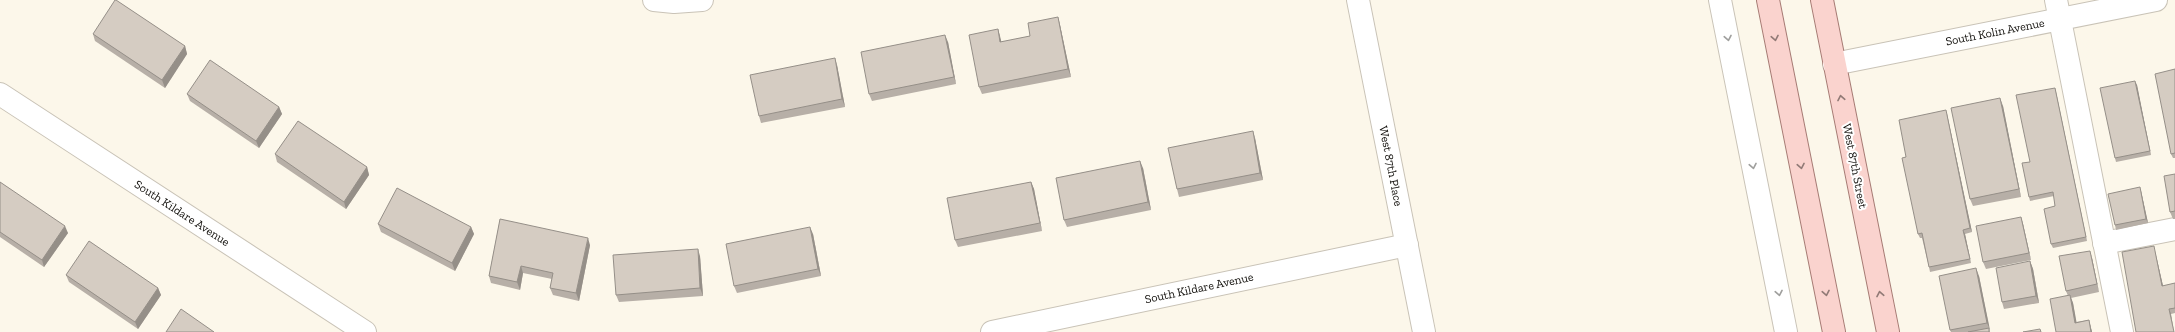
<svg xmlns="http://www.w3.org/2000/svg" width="2175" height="332" font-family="'Zilla Slab',serif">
<rect width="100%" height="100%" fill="#fcf7ea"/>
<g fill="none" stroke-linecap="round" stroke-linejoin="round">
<defs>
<g id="minor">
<polyline points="654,0 674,2 702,0"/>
<polyline points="1358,0 1424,332"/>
<polyline points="1720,0 1786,332"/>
<polyline points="2056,0 2122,332"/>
<polyline points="1834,64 2156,0"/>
<polyline points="0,94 365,332"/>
<polyline points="2104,243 2175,229"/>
<polyline points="992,332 1407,245"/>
</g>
<g id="major">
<polyline points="1768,0 1834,332"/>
<polyline points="1822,0 1888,332"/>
</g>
</defs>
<use href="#minor" stroke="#c9c3b7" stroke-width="24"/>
<use href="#major" stroke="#a67b74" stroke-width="24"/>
<use href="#minor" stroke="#fff" stroke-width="22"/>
<use href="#major" stroke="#fad3ce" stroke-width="22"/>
</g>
<g fill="#b7afa7">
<polygon points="1058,17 1060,25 1071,77 982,94 979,87 998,29 1001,42 1030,36"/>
<polygon points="93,34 185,46 187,54 165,88 95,41"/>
<polygon points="948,42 956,84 872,101 869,94"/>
<polygon points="837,65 845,107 761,123 759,116"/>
<polygon points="2175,69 2175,158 2173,158 2171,154"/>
<polygon points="2137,85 2151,155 2116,162 2115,158"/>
<polygon points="2055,88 2056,92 2087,241 2053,248 2051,244 2055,206 2054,196 2030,201 2029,197 2030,162"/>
<polygon points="187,94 279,107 282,114 259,148 190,101"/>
<polygon points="2003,106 2021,197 1973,206 1970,199"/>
<polygon points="1947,114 1972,232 1965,234 1971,263 1930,272 1929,267 1922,238 1920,238 1918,234 1906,157"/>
<polygon points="1255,138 1263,180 1179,197 1177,189"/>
<polygon points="275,154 367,167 369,175 346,209 277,162"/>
<polygon points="1143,168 1151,210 1067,227 1064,220"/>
<polygon points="2175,174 2175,219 2173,219 2170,212"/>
<polygon points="0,182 68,233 44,267 0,237"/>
<polygon points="1031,182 1034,189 1042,231 958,247 955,240"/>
<polygon points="2141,191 2148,223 2116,230 2115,225"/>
<polygon points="2021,217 2023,224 2031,260 1986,269 1983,262"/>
<polygon points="500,219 590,245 579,301 553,295 550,288 552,279 523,273 520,290 491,283 489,276"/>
<polygon points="378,224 471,227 474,234 455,271 381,232"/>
<polygon points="813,234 821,276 737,293 734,286"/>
<polygon points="2155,251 2163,286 2175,283 2175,313 2171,314 2136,332"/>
<polygon points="700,256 703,296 619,302 616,295"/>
<polygon points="2092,258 2099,292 2071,298 2073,303 2076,322 2089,320 2092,332 2056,332 2068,296 2066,291"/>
<polygon points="2030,261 2033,269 2039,303 2004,309 2002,302"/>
<polygon points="66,275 158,288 161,295 138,329 69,282"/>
<polygon points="1979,276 1990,332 1951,332 1950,330"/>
</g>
<g fill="#958f88">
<polygon points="1058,17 1060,25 1071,77 1068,69"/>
<polygon points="998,29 1000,36 1003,49 1000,42"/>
<polygon points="945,35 948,42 956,84 954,77"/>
<polygon points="185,46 187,54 165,88 162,80"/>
<polygon points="835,58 837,65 845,107 842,99"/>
<polygon points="2135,81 2137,85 2151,155 2150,151"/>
<polygon points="2055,88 2056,92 2087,241 2086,237"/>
<polygon points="2000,98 2003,106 2021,197 2019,189"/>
<polygon points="279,107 282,114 259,148 256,141"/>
<polygon points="1946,110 1947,114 1972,232 1970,228"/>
<polygon points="1253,131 1255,138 1263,180 1260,173"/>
<polygon points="1140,161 1143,168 1151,210 1148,202"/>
<polygon points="367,167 369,175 346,209 344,202"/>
<polygon points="1031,182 1034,189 1042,231 1040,223"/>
<polygon points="2140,187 2141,191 2148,223 2146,219"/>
<polygon points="2021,217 2023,224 2031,260 2029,253"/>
<polygon points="65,226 68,233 44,267 42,260"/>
<polygon points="471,227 474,234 455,271 452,263"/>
<polygon points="810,227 813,234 821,276 818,269"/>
<polygon points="1963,230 1965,234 1971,263 1970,259"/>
<polygon points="588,238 590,245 579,301 576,293"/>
<polygon points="2154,246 2155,251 2164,290 2162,286"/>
<polygon points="698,249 700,256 703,296 700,288"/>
<polygon points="2090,251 2092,258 2099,292 2097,284"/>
<polygon points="2030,261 2033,269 2039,303 2036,296"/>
<polygon points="521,266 523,273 520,290 517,282"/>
<polygon points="1976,268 1979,276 1990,330 1987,323"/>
<polygon points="158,288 161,295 138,329 135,322"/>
<polygon points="2070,295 2073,303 2078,330 2075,323"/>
<polygon points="2169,309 2171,314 2174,332"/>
<polygon points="2089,320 2092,332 2091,332"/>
</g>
<g fill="#d5ccc2" stroke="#958f88">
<polygon points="115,0 116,0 185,46 162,80 93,34"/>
<polygon points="1058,17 1068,69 979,87 969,35 998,29 1000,42 1030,36 1028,23"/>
<polygon points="945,35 954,77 869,94 861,52"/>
<polygon points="835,58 842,99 759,116 750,75"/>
<polygon points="210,60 279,107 256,141 187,94"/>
<polygon points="2175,69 2175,153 2171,154 2155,74"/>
<polygon points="2135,81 2150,151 2115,158 2100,88"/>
<polygon points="2055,88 2086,237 2051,244 2044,209 2055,206 2053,192 2029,197 2022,163 2030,162 2016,95"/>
<polygon points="2000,98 2019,189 1970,199 1951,108"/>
<polygon points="1946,110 1970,228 1963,230 1970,259 1929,267 1922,233 1918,234 1902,158 1906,157 1899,120"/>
<polygon points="298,121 367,167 344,202 275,154"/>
<polygon points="1253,131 1260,173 1177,189 1168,148"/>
<polygon points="1140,161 1148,202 1064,220 1056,178"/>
<polygon points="2175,174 2175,211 2170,212 2164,176"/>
<polygon points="0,182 65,226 42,260 0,232"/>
<polygon points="1031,182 1040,223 955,240 947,198"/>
<polygon points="2140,187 2146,219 2115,225 2108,194"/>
<polygon points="397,188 471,227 452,263 378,224"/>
<polygon points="2021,217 2029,253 1983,262 1976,226"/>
<polygon points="500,219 588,238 576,293 550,288 553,273 521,266 517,282 489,276"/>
<polygon points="810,227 818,269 734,286 726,244"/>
<polygon points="89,241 158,288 135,322 66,275"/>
<polygon points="2154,246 2162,286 2175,283 2175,308 2169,309 2174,332 2136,332 2122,252"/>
<polygon points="698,249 700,288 616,295 613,255"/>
<polygon points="2090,251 2097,284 2066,291 2059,256"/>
<polygon points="2030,261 2036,296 2002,302 1996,268"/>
<polygon points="1976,268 1987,323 1950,330 1939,276"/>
<polygon points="2070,295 2075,323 2089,320 2091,332 2056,332 2050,299"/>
<polygon points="181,309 214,332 166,332"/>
<polygon points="1989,328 1989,332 1968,332"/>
<polygon points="2040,329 2041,332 2023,332"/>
</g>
<defs><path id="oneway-chevron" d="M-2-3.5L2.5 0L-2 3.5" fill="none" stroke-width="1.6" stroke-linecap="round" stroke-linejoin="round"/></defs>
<g stroke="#9f9f9d">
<use href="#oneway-chevron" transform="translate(1728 38) rotate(79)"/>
<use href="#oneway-chevron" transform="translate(1753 166) rotate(79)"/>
<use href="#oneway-chevron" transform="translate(1779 293) rotate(79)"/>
</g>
<g stroke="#917a76">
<use href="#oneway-chevron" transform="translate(1775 38) rotate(79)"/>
<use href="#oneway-chevron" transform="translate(1841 98) rotate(-101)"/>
<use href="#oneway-chevron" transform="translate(1801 166) rotate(79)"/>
<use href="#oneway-chevron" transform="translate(1826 293) rotate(79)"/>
<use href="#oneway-chevron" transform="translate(1880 294) rotate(-101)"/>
</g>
<g text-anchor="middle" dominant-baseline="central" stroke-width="4" stroke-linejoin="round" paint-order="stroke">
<g font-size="12" fill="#100e0a" stroke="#fff">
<text transform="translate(1995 32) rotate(-11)">South Kolin Avenue</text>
<text transform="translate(1391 166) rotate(79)">West 87th Place</text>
<text transform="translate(1855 166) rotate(79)">West 87th Street</text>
<text transform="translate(182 213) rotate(33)">South Kildare Avenue</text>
<text transform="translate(1199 288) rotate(-12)">South Kildare Avenue</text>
</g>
</g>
</svg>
